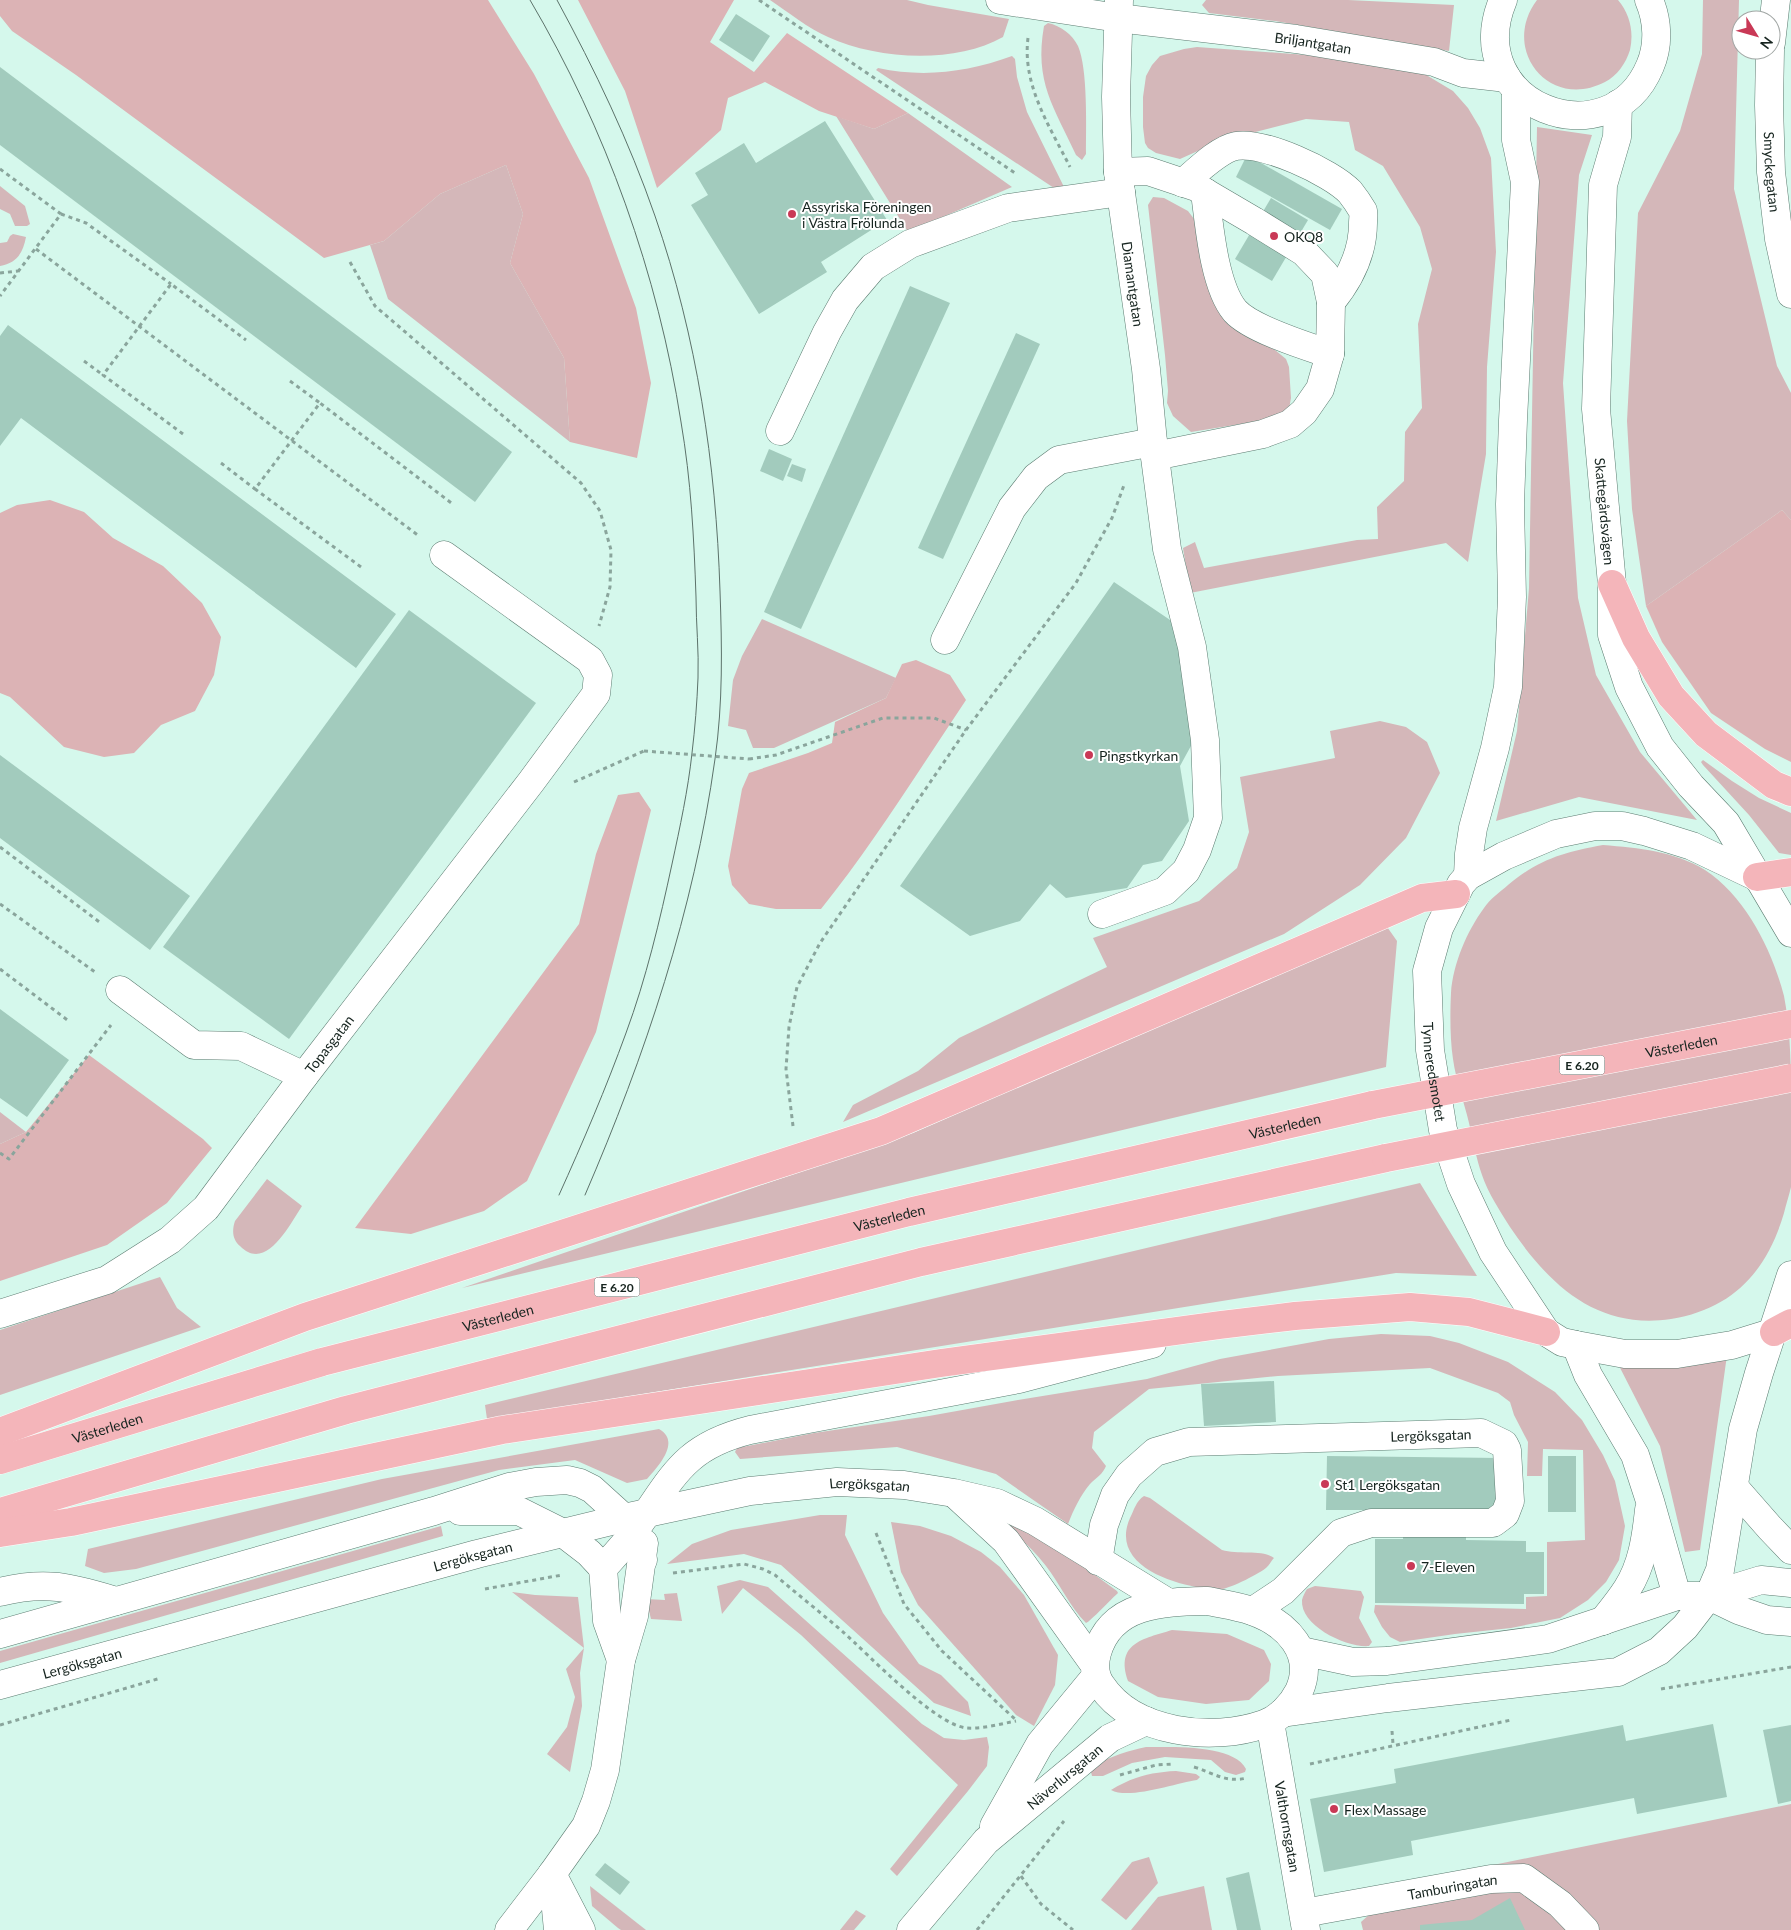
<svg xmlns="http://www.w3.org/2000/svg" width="1791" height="1930" font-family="Lato,sans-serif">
<rect width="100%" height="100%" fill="#d5f8ec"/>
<g fill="#d4b7b9">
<path d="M 770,0 L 907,0 L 928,5 L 1009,19 L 1003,37 C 955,64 878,60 828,37 C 809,29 788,12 770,0 Z"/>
<polygon points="1206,0 1348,0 1454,5 1449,51 1275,21 1209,13 1202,5"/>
<path d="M 1537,0 L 1618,0 C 1630,14 1634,32 1630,50 C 1626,63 1617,76 1605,82 C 1549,111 1500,49 1537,0 Z"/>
<polygon points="1703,0 1739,0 1734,189 1777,366 1791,393 1791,520 1782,510 1646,606 1632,509 1627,421 1638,213 1680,131 1702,54"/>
<path d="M 1048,23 C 1061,26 1072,34 1078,46 C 1088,69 1086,128 1086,154 L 1082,160 L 1076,155 C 1054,107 1034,82 1044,26 Z"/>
<polygon points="1197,47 1307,55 1418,70 1453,91 1468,108 1480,128 1491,158 1496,252 1487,367 1486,454 1468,562 1446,543 1190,593 1183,548 1195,542 1204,568 1357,540 1378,539 1377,507 1404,481 1405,432 1422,408 1418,324 1432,269 1420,227 1383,166 1355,150 1349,122 1306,119 1220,141 1180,159 1156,153 1148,148 1145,143 1143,127 1143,97 1146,76 1152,65 1160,56 1184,49"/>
<path d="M 1012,56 L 1015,59 L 1017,77 L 1027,112 L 1064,187 L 1057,190 L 876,70 L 878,68 C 924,78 968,72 1012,56 Z"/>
<polygon points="908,113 1012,187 908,232 836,116 874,129"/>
<polygon points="1537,127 1592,135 1579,175 1563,383 1578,598 1596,675 1640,752 1697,820 1579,797 1496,821 1517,731 1529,588"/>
<polygon points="506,165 523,214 510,263 564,358 570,442 388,299 370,245 384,241 440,194"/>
<polygon points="0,186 25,206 30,224 27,226 15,226 10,214 0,209"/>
<polygon points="1153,197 1164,198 1188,211 1204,232 1243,331 1275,350 1286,359 1289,367 1291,398 1289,409 1285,417 1191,432 1173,416 1167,403 1168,391 1165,355 1148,205"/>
<path d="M 13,234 L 26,237 C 23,253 17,263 0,266 L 0,243 L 7,242 L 10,236 Z"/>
<polygon points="762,619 896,678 886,698 774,748 753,748 746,730 728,726 733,680 742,656"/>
<polygon points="1380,721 1406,727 1427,742 1440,773 1406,838 1360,885 1284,934 843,1122 853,1105 918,1071 959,1038 1107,967 1093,938 1199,901 1237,868 1249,832 1240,777 1335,758 1330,731"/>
<polygon points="1703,760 1732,781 1759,798 1791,813 1791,855 1779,853 1749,815 1703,765 1701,762"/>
<path d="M 1603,845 C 1639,848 1674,851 1705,870 C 1746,897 1772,950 1784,996 C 1791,1032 1791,1071 1791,1108 C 1791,1126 1791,1143 1791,1161 C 1791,1169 1791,1179 1791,1187 C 1789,1196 1786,1204 1784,1213 C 1767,1271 1733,1309 1671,1319 C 1597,1330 1549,1285 1510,1227 C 1500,1211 1488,1193 1482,1175 C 1476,1158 1473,1140 1469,1123 C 1464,1102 1456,1081 1453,1059 C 1450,1039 1450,1014 1451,993 C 1453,964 1467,931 1484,908 C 1490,899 1500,892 1508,885 C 1539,859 1565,852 1603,845 Z"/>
<polygon points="1385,924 1397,941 1386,1067 462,1288 913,1133"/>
<polygon points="0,1112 26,1132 0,1144"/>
<path d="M 267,1179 L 302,1206 C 290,1224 266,1273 240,1246 C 232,1239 232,1230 235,1221 Z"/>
<polygon points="1420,1183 1477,1276 1396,1273 487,1419 485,1405"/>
<polygon points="160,1277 177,1308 201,1327 0,1395 0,1330"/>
<path d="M 1381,1334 L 1430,1336 L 1459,1343 L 1508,1362 L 1555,1392 L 1582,1420 L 1603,1455 L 1615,1481 L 1625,1526 L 1619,1560 L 1606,1582 L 1588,1600 L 1560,1618 L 1511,1628 L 1455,1634 L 1400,1642 L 1390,1637 L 1382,1627 L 1374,1612 L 1375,1605 L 1526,1609 L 1526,1597 L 1547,1596 L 1547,1542 L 1585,1540 L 1583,1450 L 1543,1449 L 1542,1476 L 1527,1476 L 1528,1442 L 1514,1415 L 1510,1402 L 1498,1393 L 1430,1368 L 1278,1376 L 1149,1389 L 1094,1432 L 1092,1448 L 1106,1466 C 1103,1474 1096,1478 1090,1484 C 1080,1496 1074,1509 1068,1524 L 996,1474 L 897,1447 L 740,1459 L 735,1452 L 737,1448 L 814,1433 L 929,1416 L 1018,1400 L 1147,1379 L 1220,1359 L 1329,1339 Z"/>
<polygon points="1727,1355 1700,1550 1685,1552 1660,1446 1615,1358"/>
<path d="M 659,1429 C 681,1441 659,1466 647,1479 L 627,1483 L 575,1460 L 499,1470 L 136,1569 L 104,1573 L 85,1566 L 88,1549 L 382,1479 Z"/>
<path d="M 1144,1496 L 1150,1498 L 1222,1550 C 1238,1555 1262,1549 1274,1558 C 1272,1560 1270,1564 1267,1567 C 1261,1573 1231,1588 1222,1589 C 1214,1591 1204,1589 1196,1587 C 1163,1581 1111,1561 1130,1518 C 1134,1510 1136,1501 1144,1496 Z"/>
<path d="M 982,1509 L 1043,1537 L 1117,1591 L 1118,1593 C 1112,1598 1090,1622 1086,1623 C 1070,1607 1060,1584 1046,1566 C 1028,1542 1005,1526 982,1509 Z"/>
<polygon points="820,1515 847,1515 845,1535 883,1613 919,1664 941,1675 968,1702 971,1716 934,1703 781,1565 744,1554 667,1564 692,1544 731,1530"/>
<polygon points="891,1522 920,1526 951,1536 981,1552 1000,1567 1024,1595 1058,1655 1055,1685 1034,1726 1016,1715 918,1605 901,1572"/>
<polygon points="441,1526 443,1536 0,1663 0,1651"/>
<polygon points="740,1580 768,1587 922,1724 944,1738 964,1740 987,1737 989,1747 987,1766 968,1791 897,1876 890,1869 958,1785 801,1635 743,1588 722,1614 717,1586"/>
<path d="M 1315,1586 L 1361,1591 L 1364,1597 L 1359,1618 L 1372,1642 L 1369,1646 C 1347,1648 1300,1626 1302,1600 C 1303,1596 1305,1592 1307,1589 Z"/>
<polygon points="512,1592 535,1595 578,1597 584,1648 580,1673 582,1706 570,1772 547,1754 567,1727 575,1697 566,1669 584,1648"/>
<polygon points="677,1593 682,1621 651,1619 646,1599 665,1600 664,1594"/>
<path d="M 1172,1630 L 1227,1634 L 1264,1650 L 1271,1664 L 1269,1681 L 1249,1700 L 1206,1704 L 1158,1697 L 1128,1681 C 1115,1643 1143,1639 1172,1630 Z"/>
<path d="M 1146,1747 C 1171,1747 1234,1744 1246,1769 L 1245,1772 L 1236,1775 L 1225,1772 L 1211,1760 L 1165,1757 L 1132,1763 L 1103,1776 L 1092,1776 L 1091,1772 C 1102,1757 1129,1751 1146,1747 Z"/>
<path d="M 1176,1771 L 1196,1774 L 1200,1777 L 1197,1780 C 1176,1783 1129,1800 1111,1790 C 1132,1777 1152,1772 1176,1771 Z"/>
<polygon points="1791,1804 1791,1930 1363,1930 1361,1922 1405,1883"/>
<polygon points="1149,1857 1158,1883 1126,1920 1101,1900 1132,1862"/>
<polygon points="590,1886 646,1930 621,1930 618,1928 592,1906"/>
<polygon points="1204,1886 1212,1930 1131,1930 1158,1897"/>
<polygon points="856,1910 866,1916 854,1930 840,1930"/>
</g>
<g fill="#dcb3b5">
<polygon points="0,0 488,0 534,74 589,178 636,308 651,383 637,458 570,442 564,358 510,263 523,214 506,165 440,194 384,241 324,258 76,75 12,31 0,16"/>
<polygon points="578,0 734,0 710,42 754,72 787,33 908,113 874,129 819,111 765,82 728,98 721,130 657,188 625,91"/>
<polygon points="50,500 84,512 113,538 163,566 202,603 221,637 214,675 195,711 161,725 134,753 104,757 64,747 10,697 0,693 0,513 17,505"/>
<polygon points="1782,510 1791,520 1791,762 1765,749 1711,713 1662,642 1646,606"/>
<path d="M 916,660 L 950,675 L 966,700 C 919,770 874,843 821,909 L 776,909 L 749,904 L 732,885 L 728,866 L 742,789 L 749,773 L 808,753 L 832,743 L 835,722 L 886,698 L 902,664 Z"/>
<polygon points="639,792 651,810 596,1032 527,1181 484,1211 411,1234 355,1228 579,924 596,854 618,795"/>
<polygon points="89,1055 203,1139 212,1148 167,1203 107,1245 0,1281 0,1144 26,1132"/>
</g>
<g fill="#a2cbbd">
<polygon points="736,14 770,36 753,62 719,40"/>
<polygon points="0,67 512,452 475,502 0,145"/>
<polygon points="825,121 887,220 821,262 827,272 759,314 691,205 708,195 695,173 744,143 756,163"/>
<polygon points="1247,155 1342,209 1330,230 1236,177"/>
<polygon points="1271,198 1308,220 1272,281 1235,259"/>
<polygon points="910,286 950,303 801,629 764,612"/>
<polygon points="8,325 396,614 356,668 21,418 0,446 0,336"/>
<polygon points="1016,333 1040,344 943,559 918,548"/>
<polygon points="769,449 792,459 783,481 760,471"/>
<polygon points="792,464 806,469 802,482 787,476"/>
<polygon points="1114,582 1176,624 1192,744 1180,766 1189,821 1162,861 1143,865 1127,888 1066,898 1050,884 1020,921 970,936 900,886"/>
<polygon points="409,610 536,703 289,1039 163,947"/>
<polygon points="0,755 190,896 150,950 0,838"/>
<polygon points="0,1009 69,1060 27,1117 0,1098"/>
<polygon points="1274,1381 1276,1422 1204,1426 1201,1384"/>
<polygon points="1327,1456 1501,1458 1500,1511 1466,1511 1466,1540 1526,1541 1526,1552 1544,1552 1544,1594 1524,1594 1524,1604 1375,1603 1375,1539 1403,1539 1403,1510 1326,1510"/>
<rect x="1548" y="1456" width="28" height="56"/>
<polygon points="1713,1724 1727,1797 1637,1814 1634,1798 1411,1841 1413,1855 1324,1872 1310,1799 1396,1783 1394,1769 1623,1725 1626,1741"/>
<polygon points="1791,1725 1791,1801 1778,1804 1763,1730"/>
<polygon points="605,1863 630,1882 620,1895 595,1875"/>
<polygon points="1249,1872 1261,1930 1237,1930 1226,1878"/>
<polygon points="1510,1898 1525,1930 1420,1930 1420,1925 1472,1920"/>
</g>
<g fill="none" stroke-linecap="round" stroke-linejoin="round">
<defs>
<g id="minor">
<path id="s1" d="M 1000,0 L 1118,18 L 1296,39 L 1434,62 L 1463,73 L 1507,78"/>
<path d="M 1503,0 C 1459,106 1610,162 1650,66 C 1659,45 1658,21 1649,0"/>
<polyline points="1771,43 1776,0"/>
<path id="s2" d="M 1770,50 L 1769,105 L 1771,172 L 1779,239 L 1791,294"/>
<path id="s3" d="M 1618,104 L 1617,137 L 1603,185 L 1596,409 L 1612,584 L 1612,635 L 1629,687 L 1660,747 L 1691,786 L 1726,823 L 1791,933"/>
<polyline points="1118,172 1148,171 1196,187 1254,221 1304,252 1325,274 1331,302 1330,354 1320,389 1304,412 1290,424 1263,434 1155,456"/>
<path d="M 1183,183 C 1196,172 1219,149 1236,146 C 1263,141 1331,172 1350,192 C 1354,197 1360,206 1363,211 C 1364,215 1363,219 1363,223 C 1363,253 1350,279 1331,302"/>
<path d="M 1205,192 C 1209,224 1214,286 1235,311 C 1251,329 1306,346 1330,354"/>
<polyline points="780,431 827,332 845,300 873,267 910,244 1008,208 1121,192"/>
<polyline points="945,640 1012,508 1036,477 1059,460 1153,442"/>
<polyline points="1468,876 1469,854 1473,828 1495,748 1508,687 1512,597 1510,504 1513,420 1525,182 1516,140 1516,90"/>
<path id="s4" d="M 1757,877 L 1692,846 L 1644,831 L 1622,826 L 1595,826 L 1556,834 L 1504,856 L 1468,876 L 1461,884 L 1439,928 L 1427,971 L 1430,1050 L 1443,1130 L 1461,1184 L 1493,1252 L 1546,1332 L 1562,1342 L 1576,1345 L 1625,1354 L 1677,1354 L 1732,1345 L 1774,1332"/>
<polyline points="1102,914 1165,891 1186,871 1197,850 1208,818 1205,740 1192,647 1167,549 1153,442 1146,369 1118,172 1116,97 1119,0"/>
<polyline points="120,990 194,1045 241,1046 304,1076"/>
<path id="s5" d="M 0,1314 L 107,1280 L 170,1240 L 206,1208 L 304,1076 L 531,782 L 596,694 L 598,675 L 590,660 L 444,555"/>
<polyline points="1576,1345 1588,1375 1635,1455 1650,1501 1677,1596"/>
<polyline points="1734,1487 1770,1528 1791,1550"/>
<polyline points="955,1494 1006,1541 1094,1664"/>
<polyline points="460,1511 519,1511 563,1533 589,1553 603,1568"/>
<path id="s6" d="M 1098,1561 L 1104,1525 L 1115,1495 L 1129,1475 L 1155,1452 L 1189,1442 L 1481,1433 L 1504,1444 L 1507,1450 L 1510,1501 L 1505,1514 L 1493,1523 L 1371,1523 L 1341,1533 L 1283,1591 L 1253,1611"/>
<path d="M 0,1592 C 47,1580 72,1588 116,1601"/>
<polyline points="1709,1596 1738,1610 1767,1620 1791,1622"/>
<path d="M 1208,1601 C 1222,1604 1238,1606 1252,1611 C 1287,1623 1316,1654 1299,1691 C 1292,1705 1279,1719 1264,1724 C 1213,1742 1133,1734 1101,1685 C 1094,1675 1094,1664 1097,1653 C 1111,1602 1165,1602 1208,1601 Z"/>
<path d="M 1603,1621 C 1611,1611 1620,1600 1627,1589 C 1642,1566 1646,1538 1649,1510"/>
<polyline points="0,1634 434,1511 509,1487 536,1482 567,1480 580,1483 592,1489 624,1518 634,1532 643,1560"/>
<polyline points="1301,1651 1353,1662 1387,1661 1548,1639 1677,1596 1709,1596 1761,1580 1791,1583"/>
<path d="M 621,1660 L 607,1621 L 603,1568 C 614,1556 626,1544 635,1530 C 673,1478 682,1447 750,1430 L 1019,1379 L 1152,1344"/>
<path id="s7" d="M 0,1685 L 477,1554 L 624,1518 L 750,1491 L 837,1482 L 904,1485 L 954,1493 L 997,1503 L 1035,1521 L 1167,1602"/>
<polyline points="1282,1713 1388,1698 1618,1672 1659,1651 1685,1627 1709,1596 1720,1570 1743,1429 1759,1373 1791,1275"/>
<path id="s8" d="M 1270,1722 L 1306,1930"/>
<polyline points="994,1826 1040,1744 1096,1676"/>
<polyline points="552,1874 581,1930"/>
<polyline points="554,1888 558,1930"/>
<path id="s9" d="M 1304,1913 L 1491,1879 L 1524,1878 L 1560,1904 L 1585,1930"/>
<polyline points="509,1930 552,1874 586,1826 596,1801 605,1770 621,1660 634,1616 644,1543"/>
<path id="s10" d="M 911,1930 L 986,1841 L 1110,1738 L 1146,1721"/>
</g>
<g id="highway">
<polyline points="1612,584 1636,638 1671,696 1706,734 1774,785 1791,792"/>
<polyline points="1757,877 1791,872"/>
<polyline points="1774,1332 1791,1323"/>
<polyline points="0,1432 305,1317 881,1131 1422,898 1456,894"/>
<path id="s11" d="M 0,1460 L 322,1362 L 909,1212 L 1373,1105"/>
<polyline points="0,1512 346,1410 921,1262 1386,1158"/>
<polyline points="0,1533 71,1522 502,1430 941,1363 1220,1325 1295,1316 1410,1307 1469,1312 1546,1332"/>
</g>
</defs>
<use href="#minor" stroke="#5c7c71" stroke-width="29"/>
<use href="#highway" stroke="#fff" stroke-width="29"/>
<g stroke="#8aa59c" stroke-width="3" stroke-dasharray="4 4" stroke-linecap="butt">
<polyline points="759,0 1015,173"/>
<path d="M 1028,38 C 1022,85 1050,127 1070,167"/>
<polyline points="0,169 61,214 0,296"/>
<polyline points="61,214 86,223 171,284"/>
<polyline points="36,249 419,536"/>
<polyline points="350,262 375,306 581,483 600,511 611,550 610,587 599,626"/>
<polyline points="0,273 18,271"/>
<polyline points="84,361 103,375"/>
<polyline points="290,381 320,403"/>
<polyline points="183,434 103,375 171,284 246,340"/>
<polyline points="221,463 255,489"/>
<polyline points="361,567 255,489 320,403 454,505"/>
<polyline points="749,759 776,755 883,718 934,718 966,730"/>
<polyline points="574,782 644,751"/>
<polyline points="0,847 102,924"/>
<polyline points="0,904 95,972"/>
<polyline points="0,969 70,1022"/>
<polyline points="793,1126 786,1069 789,1027 797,987 820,943 966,730 1076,583 1112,518 1124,485"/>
<polyline points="0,1153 9,1159 111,1025"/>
<polyline points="876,1533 904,1604 942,1651 1017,1721"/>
<path d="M 673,1573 L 744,1564 L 763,1569 L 775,1575 C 797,1594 820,1612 842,1631 C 868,1654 936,1726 967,1728 C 983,1729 1000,1724 1016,1721"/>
<polyline points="485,1589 562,1575"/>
<polyline points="1661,1689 1791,1667"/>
<polyline points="0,1725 161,1678"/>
<polyline points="1392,1731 1393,1744"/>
<polyline points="1310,1764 1511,1720"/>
<path d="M 1194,1767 C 1214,1773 1225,1783 1247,1778"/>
<polyline points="1120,1775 1156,1765 1173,1764"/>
<polyline points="1021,1876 1041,1904 1073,1930"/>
<polyline points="977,1930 1064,1821"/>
</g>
<use href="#minor" stroke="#fff" stroke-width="28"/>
<use href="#highway" stroke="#f4b5ba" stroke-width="28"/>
<g stroke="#5c726a" stroke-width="1">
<path d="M 530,0 C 606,129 658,274 681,422 C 691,480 694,538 696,597 C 696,624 699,651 698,678 C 697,703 695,728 692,753 C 688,790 680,827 672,864 C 660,920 646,979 626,1033 C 606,1088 583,1142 559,1195"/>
<path d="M 557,0 C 595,70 629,141 655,216 C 697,337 716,464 720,591 C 722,647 723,703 715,759 C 694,910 645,1056 585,1195"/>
</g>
<defs>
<g id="highway-bridge">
<path id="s12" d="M 1373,1105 L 1791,1024"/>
<polyline points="1386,1158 1791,1078"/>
</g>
</defs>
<use href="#highway-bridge" stroke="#fff" stroke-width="29" stroke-linecap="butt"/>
<polyline stroke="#8aa59c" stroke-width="3" stroke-dasharray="4 4" stroke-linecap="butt" points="644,751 749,759"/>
<use href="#highway-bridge" stroke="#f4b5ba" stroke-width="28"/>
</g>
<g fill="#c93956" stroke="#fff" stroke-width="2">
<circle cx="792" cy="214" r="5"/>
<circle cx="1274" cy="236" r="5"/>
<circle cx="1089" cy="755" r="5"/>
<circle cx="1325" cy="1484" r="5"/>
<circle cx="1411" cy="1566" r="5"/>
<circle cx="1334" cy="1809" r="5"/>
</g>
<g text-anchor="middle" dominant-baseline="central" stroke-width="4" stroke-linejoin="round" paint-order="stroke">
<g fill="#fff" stroke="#5c6662" stroke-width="1">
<rect x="1559.5" y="1055.5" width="45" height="19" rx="4"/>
<rect x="594.5" y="1277.5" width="45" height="19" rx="4"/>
</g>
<g font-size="12" font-weight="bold" fill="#16241f">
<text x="1582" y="1065">E 6.20</text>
<text x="617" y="1287">E 6.20</text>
</g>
<g font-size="14" fill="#16241f" stroke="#fff">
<text stroke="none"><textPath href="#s1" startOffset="316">Briljantgatan</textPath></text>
<text stroke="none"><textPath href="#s2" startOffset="122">Smyckegatan</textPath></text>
<text transform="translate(1133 284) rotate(82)">Diamantgatan</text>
<text stroke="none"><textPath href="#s3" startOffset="410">Skattegårdsvägen</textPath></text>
<text stroke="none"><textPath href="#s5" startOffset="440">Topasgatan</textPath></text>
<text stroke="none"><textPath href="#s12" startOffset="314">Västerleden</textPath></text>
<text stroke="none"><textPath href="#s4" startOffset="515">Tynneredsmotet</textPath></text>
<text stroke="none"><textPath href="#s11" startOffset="1328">Västerleden</textPath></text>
<text stroke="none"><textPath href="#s11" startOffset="922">Västerleden</textPath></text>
<text stroke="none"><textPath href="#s11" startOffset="518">Västerleden</textPath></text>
<text stroke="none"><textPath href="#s11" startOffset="112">Västerleden</textPath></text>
<text stroke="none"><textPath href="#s6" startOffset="405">Lergöksgatan</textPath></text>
<text stroke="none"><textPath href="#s7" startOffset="895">Lergöksgatan</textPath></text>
<text stroke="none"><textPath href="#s7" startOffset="490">Lergöksgatan</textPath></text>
<text stroke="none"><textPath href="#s7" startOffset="85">Lergöksgatan</textPath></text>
<text stroke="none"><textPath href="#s10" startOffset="218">Näverlursgatan</textPath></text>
<text stroke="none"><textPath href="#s8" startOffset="106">Valthornsgatan</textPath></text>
<text stroke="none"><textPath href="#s9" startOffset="151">Tamburingatan</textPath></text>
</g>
<g font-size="14" fill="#16241f" stroke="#fff" text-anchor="start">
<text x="802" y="206">Assyriska Föreningen<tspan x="802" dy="16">i Västra Frölunda</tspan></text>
<text x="1284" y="236">OKQ8</text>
<text x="1099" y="755">Pingstkyrkan</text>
<text x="1335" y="1484">St1 Lergöksgatan</text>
<text x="1421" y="1566">7-Eleven</text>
<text x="1344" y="1809">Flex Massage</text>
</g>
</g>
<g transform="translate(1756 35) rotate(127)"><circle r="24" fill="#ffffff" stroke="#a2a7a5"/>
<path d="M0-4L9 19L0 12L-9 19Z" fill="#c93956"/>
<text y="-8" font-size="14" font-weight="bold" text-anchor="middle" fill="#16241f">N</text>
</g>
</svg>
